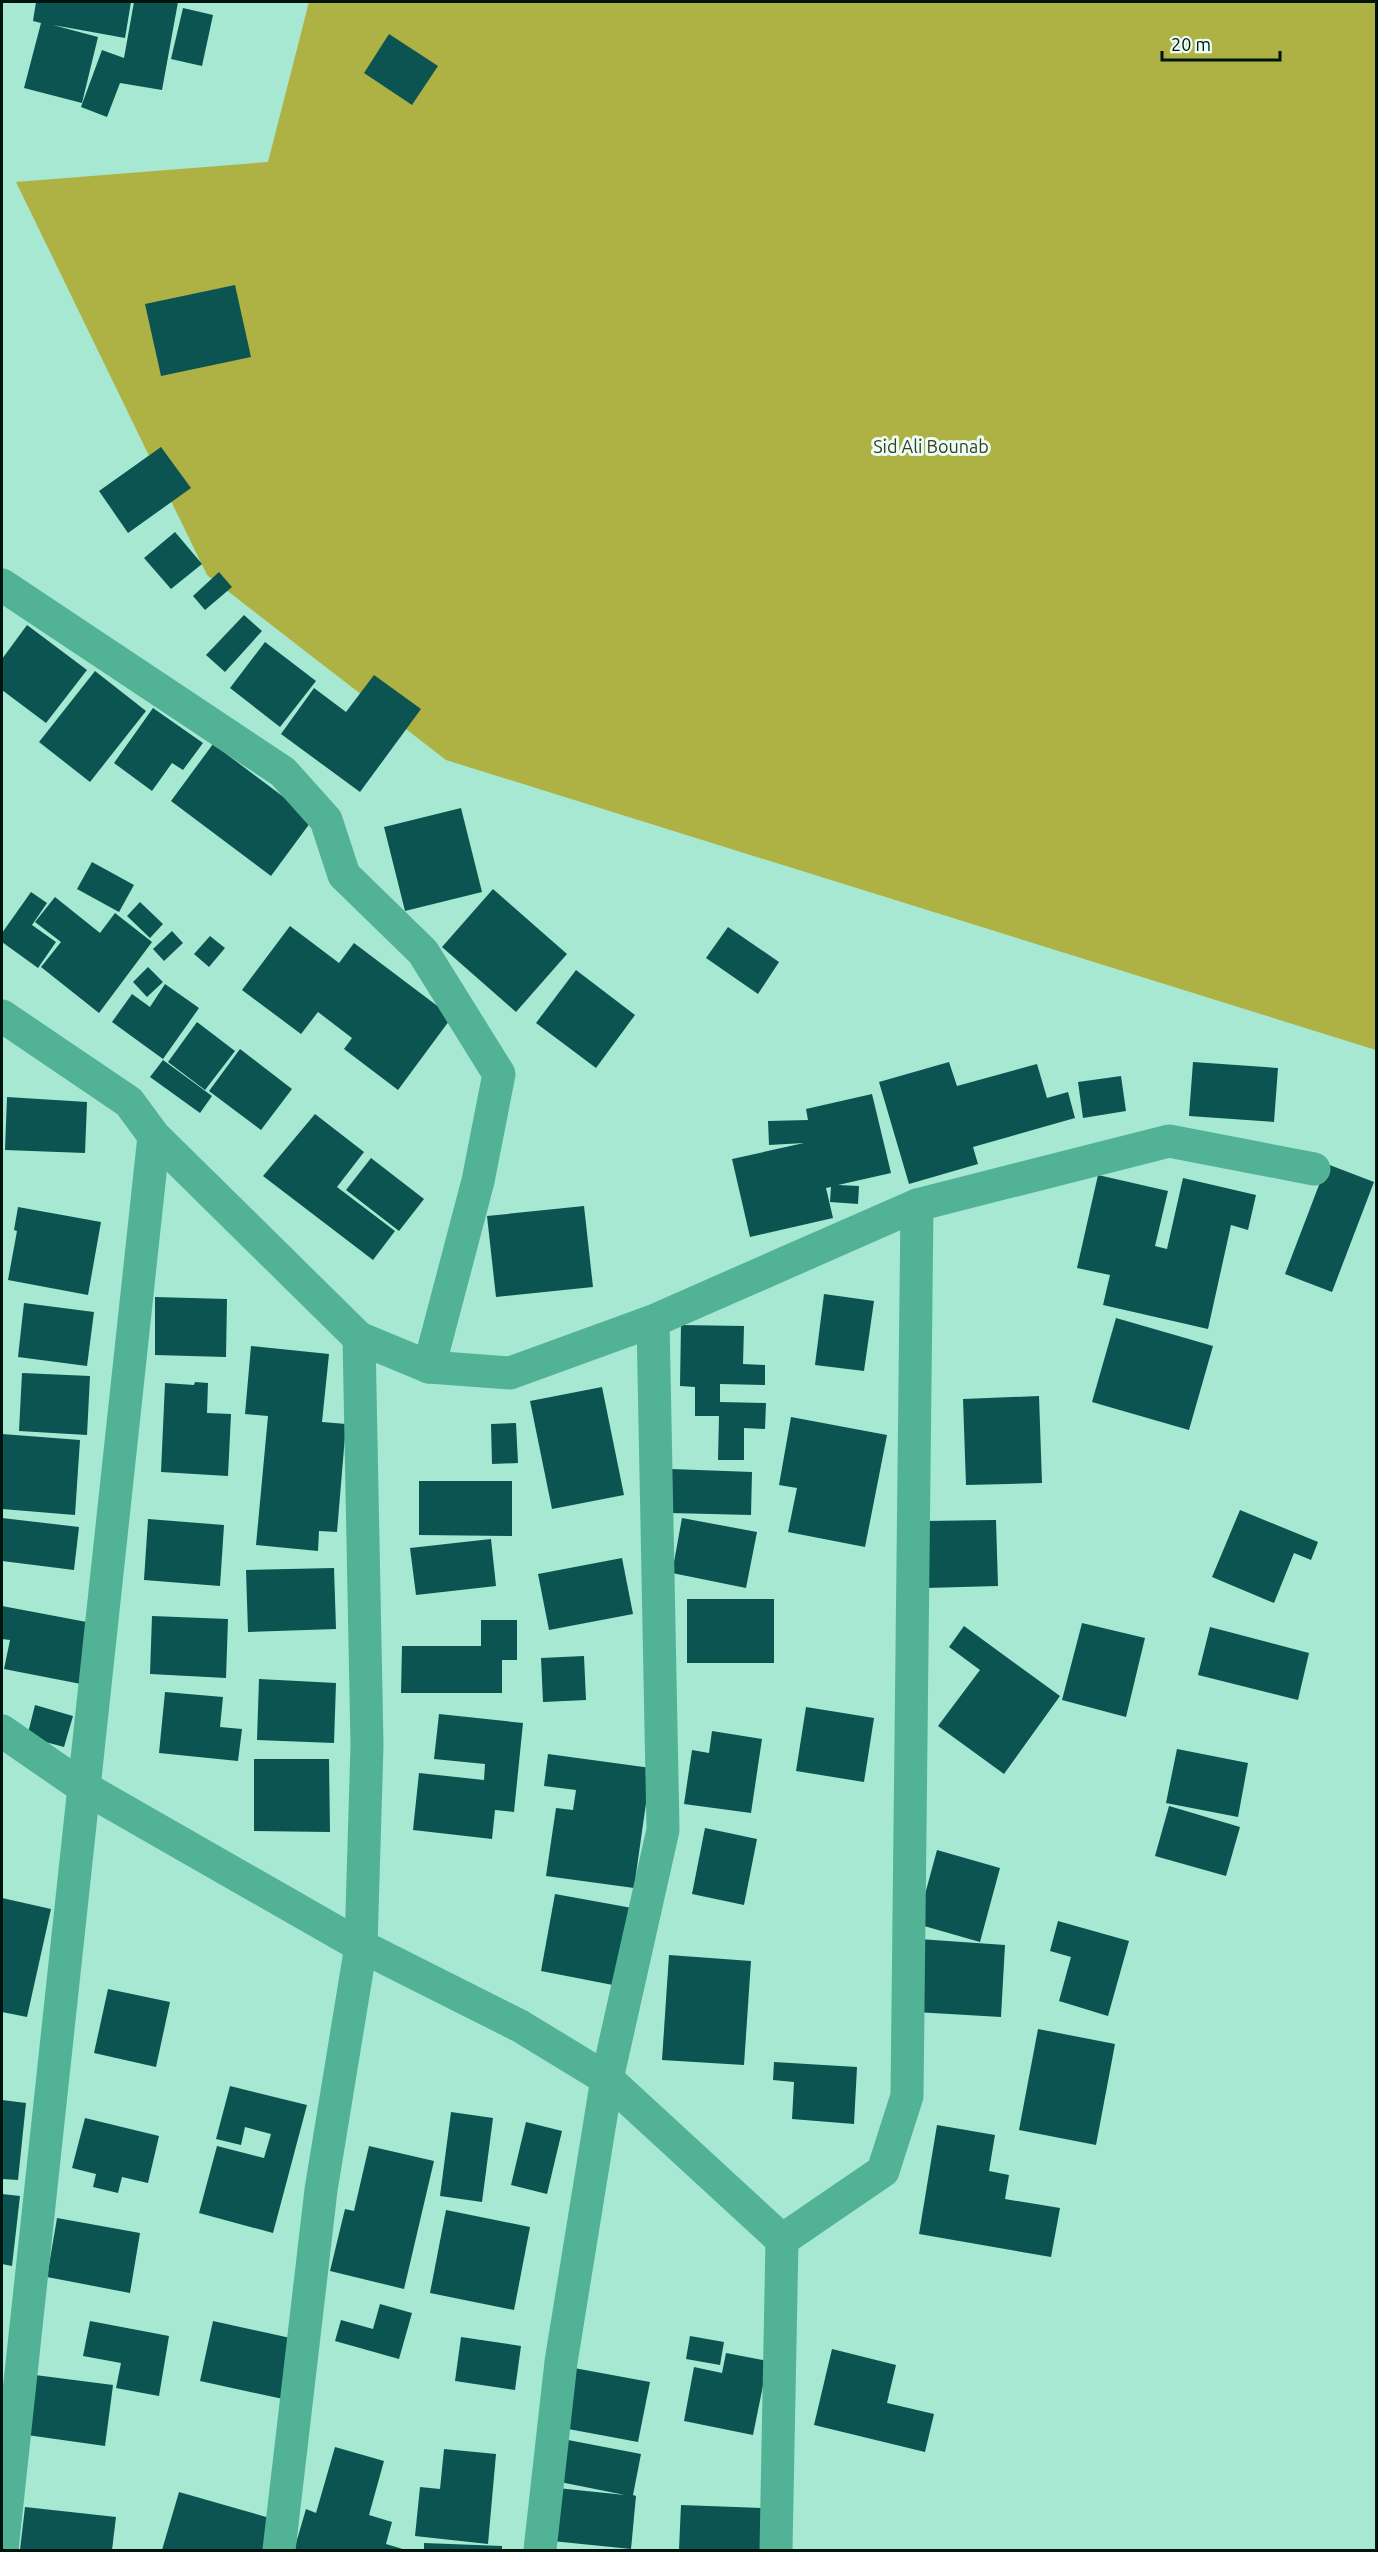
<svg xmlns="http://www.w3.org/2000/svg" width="1378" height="2552" font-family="Ubuntu,sans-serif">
<rect width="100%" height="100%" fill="#a6e8d1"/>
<polygon fill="#aeb143" points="309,2 1376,2 1376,1050 446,760 207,575 16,182 268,162"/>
<g fill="#0c5451">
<polygon points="36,2 131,2 125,38 53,25 98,37 82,103 24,88 41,23 33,21"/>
<polygon points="134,2 178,2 162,90 120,83 107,117 81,107 102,50 124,58"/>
<polygon points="183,8 213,15 202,66 171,59"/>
<polygon points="389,34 438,66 412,105 364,73"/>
<polygon points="235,285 251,357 161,376 145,304"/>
<polygon points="161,447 191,488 128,533 99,491"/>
<polygon points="175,532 202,564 171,589 144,558"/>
<polygon points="219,572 232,587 205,610 193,596"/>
<polygon points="244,615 262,631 225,672 206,655"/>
<polygon points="27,625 87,670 46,723 2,690 2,659"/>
<polygon points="265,642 316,681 280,727 230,688"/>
<polygon points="95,671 146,711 90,782 39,742"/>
<polygon points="374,675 421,709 360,792 281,734 314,688 346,712"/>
<polygon points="153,708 203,743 183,770 172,763 152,791 114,763"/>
<polygon points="213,744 313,819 271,876 171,801"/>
<polygon points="461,808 482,892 405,911 384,827"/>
<polygon points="92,862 134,885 119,912 77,889"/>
<polygon points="493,889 567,954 516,1012 442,947"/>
<polygon points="31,892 47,903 32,925 56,942 38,968 2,942 2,933"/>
<polygon points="55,897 100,933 115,913 152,942 99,1013 41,967 61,942 35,922"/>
<polygon points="140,902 163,924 150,938 127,916"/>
<polygon points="290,926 339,963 354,943 452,1017 398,1090 344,1049 352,1038 318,1012 301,1034 242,990"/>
<polygon points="728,927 779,962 758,994 706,958"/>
<polygon points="172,931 183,943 164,961 153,949"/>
<polygon points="210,936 225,948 209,967 194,954"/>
<polygon points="148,967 163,982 147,997 133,982"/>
<polygon points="576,970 635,1015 596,1068 536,1023"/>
<polygon points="165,984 199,1008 163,1059 112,1022 132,994 150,1007"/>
<polygon points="197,1022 235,1051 205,1090 168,1062"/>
<polygon points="240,1049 292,1089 261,1130 209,1091"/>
<polygon points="163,1060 212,1096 200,1113 150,1077"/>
<polygon points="949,1062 957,1086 1037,1064 1047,1098 1068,1092 1075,1118 973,1147 978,1164 909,1184 879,1082"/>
<polygon points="1193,1062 1278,1068 1274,1122 1189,1116"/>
<polygon points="1121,1076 1126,1111 1083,1118 1078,1082"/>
<polygon points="872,1094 891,1173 838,1185 859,1186 858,1204 830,1202 831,1187 826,1188 833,1218 750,1237 732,1159 804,1143 769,1145 768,1121 808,1120 806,1109"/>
<polygon points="7,1097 87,1102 85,1153 5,1150"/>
<polygon points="315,1114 364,1152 337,1187 395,1231 373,1260 263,1176"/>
<polygon points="371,1158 424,1199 399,1231 346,1190"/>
<polygon points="1327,1164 1374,1182 1332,1292 1285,1274"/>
<polygon points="1098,1175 1168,1191 1155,1246 1167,1249 1183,1178 1256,1195 1248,1230 1231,1225 1208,1329 1103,1305 1110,1275 1077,1268"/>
<polygon points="584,1206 593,1287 496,1297 487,1216"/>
<polygon points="18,1207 101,1222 88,1295 8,1280 17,1231 14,1230"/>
<polygon points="824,1294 874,1301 864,1371 815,1365"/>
<polygon points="155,1297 227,1299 226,1357 155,1355"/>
<polygon points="24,1303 94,1312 87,1366 18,1357"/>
<polygon points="1116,1318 1213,1346 1189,1430 1092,1402"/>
<polygon points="681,1325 744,1326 743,1364 765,1365 765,1385 720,1384 720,1402 766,1403 765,1429 744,1428 744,1460 718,1460 719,1416 695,1416 695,1387 680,1386"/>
<polygon points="251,1346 329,1354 322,1422 346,1424 337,1532 319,1531 318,1551 256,1545 268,1416 245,1414"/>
<polygon points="22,1373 90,1376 87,1435 19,1431"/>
<polygon points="195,1382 208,1383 207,1413 231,1414 228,1476 161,1472 165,1383 194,1385"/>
<polygon points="602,1387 624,1495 552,1509 530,1401"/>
<polygon points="1039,1396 1042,1483 966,1485 963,1399"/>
<polygon points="791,1417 887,1435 865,1547 788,1532 797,1488 779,1485"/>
<polygon points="516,1423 518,1463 492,1464 491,1424"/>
<polygon points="2,1434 80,1440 75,1515 2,1509"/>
<polygon points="671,1469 752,1472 751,1515 670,1513"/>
<polygon points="419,1481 512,1481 512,1536 419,1535"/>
<polygon points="1240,1510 1318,1542 1311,1560 1294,1553 1274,1603 1212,1577"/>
<polygon points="2,1518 79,1527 74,1570 2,1561"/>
<polygon points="682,1518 757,1532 746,1588 672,1573"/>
<polygon points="148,1519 224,1525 220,1586 144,1580"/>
<polygon points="996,1520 998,1586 926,1588 924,1521"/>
<polygon points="491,1539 496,1586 416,1595 410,1548"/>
<polygon points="622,1558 633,1614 549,1630 538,1574"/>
<polygon points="334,1568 336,1629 248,1632 246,1570"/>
<rect x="687" y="1599" width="87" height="64"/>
<polygon points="2,1606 92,1623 81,1684 4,1669 10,1640 2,1639"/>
<polygon points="152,1616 228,1619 226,1678 150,1674"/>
<polygon points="481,1620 517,1620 517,1660 502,1660 502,1693 401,1693 402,1646 481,1646"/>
<polygon points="1082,1623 1145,1638 1126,1717 1062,1700"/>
<polygon points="964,1626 1060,1696 1004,1774 938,1726 980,1670 949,1647"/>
<polygon points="1210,1627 1309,1653 1298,1700 1198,1675"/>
<polygon points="584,1656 586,1700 543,1702 541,1658"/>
<polygon points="259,1679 336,1683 334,1743 257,1740"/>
<polygon points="165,1692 223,1697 220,1727 242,1729 238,1761 159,1753"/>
<polygon points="35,1705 73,1716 64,1747 27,1737"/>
<polygon points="806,1707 874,1718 864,1782 796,1771"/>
<polygon points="439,1714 523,1723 514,1812 495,1810 492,1839 413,1830 419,1773 484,1780 485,1764 434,1759"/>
<polygon points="712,1731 762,1739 751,1813 684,1804 692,1750 709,1753"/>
<polygon points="1177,1749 1248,1763 1238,1817 1166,1803"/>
<polygon points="548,1754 651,1768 634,1888 546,1876 556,1808 573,1810 576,1790 544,1786"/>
<polygon points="254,1759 329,1759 330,1832 254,1831"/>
<polygon points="1169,1806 1240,1827 1226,1876 1155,1856"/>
<polygon points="705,1828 757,1839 744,1905 692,1894"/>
<polygon points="937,1850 1000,1868 980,1942 917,1924"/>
<polygon points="555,1894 632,1908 618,1986 541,1971"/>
<polygon points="2,1898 51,1909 27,2017 2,2012"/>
<polygon points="1058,1921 1129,1941 1108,2016 1059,2001 1071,1957 1050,1951"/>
<polygon points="919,1939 1005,1945 1001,2017 915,2012"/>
<polygon points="669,1955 751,1961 744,2065 662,2060"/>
<polygon points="108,1989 170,2002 156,2067 94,2053"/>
<polygon points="1038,2029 1115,2044 1096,2145 1019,2130"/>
<polygon points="774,2062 857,2067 854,2124 792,2119 794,2082 773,2080"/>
<polygon points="230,2086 307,2105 273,2233 199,2213 217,2146 264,2158 271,2134 245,2127 241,2145 216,2139"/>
<polygon points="2,2100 26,2103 18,2180 2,2179"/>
<polygon points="451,2112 493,2118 482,2202 440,2196"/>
<polygon points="85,2118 159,2136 148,2183 122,2177 118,2193 93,2187 96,2174 72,2168"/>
<polygon points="526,2122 562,2131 547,2194 511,2185"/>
<polygon points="937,2125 995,2135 989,2171 1009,2175 1005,2199 1060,2208 1051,2257 919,2234"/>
<polygon points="369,2146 434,2161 404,2289 330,2271 345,2209 354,2211"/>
<polygon points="2,2194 20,2196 12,2266 2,2264"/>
<polygon points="446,2210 530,2227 514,2310 430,2293"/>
<polygon points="57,2218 140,2233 130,2293 47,2277"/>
<polygon points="380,2304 412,2313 399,2359 335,2341 341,2320 373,2329"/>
<polygon points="90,2321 169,2336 159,2396 116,2388 121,2363 83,2356"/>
<polygon points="213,2321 295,2339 283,2399 200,2381"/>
<polygon points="690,2336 724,2342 720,2365 686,2359"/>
<polygon points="461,2337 521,2346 515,2390 455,2381"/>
<polygon points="832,2349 896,2365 887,2403 934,2414 925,2452 814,2425"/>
<polygon points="726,2353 768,2361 753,2435 684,2421 694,2367 722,2373"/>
<polygon points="574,2368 650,2382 638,2442 563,2428"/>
<polygon points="35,2375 113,2385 105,2446 27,2435"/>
<polygon points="568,2440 641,2454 633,2495 636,2496 631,2549 552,2541 557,2488 625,2495 560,2482"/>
<polygon points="335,2447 384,2461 369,2515 392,2522 386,2544 406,2550 294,2550 306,2509 316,2513"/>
<polygon points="444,2449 496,2454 488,2544 415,2536 420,2487 440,2489"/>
<polygon points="179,2492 273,2519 264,2550 162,2550"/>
<polygon points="681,2505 762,2508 761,2550 679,2550"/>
<polygon points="25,2507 116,2517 112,2550 20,2550"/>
<polygon points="424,2543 502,2546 502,2550 424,2550"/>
</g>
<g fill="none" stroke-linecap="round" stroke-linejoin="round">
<g stroke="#52b295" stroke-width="33">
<polyline points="2,585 283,772 326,820 344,875 423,952 499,1074 478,1181 429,1367"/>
<polyline points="2,1016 129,1102 154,1136 359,1338 429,1367 510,1373 653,1321 917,1205 1169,1141 1314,1169"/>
<polyline points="2,1731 83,1787 361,1946 520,2026 607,2079 782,2240 776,2550"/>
<polyline points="782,2240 883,2171 907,2096 917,1205"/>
<polyline points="2,2550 154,1136"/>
<polyline points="279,2550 321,2190 361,1946 367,1745 359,1338"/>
<polyline points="540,2550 561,2362 607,2079 663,1830 653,1321"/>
</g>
</g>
<g text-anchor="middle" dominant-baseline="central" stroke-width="6" stroke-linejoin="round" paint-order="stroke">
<g font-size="18" fill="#393b22" stroke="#ebfef6">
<text x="931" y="446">Sid Ali Bounab</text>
</g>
</g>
<rect width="1378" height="2552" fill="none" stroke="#00150d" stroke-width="6"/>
<path d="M1162 51v9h118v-9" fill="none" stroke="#00150d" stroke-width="3"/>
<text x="1171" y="51" font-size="18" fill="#00150d" stroke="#ebfef6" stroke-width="4.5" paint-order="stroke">20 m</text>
</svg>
